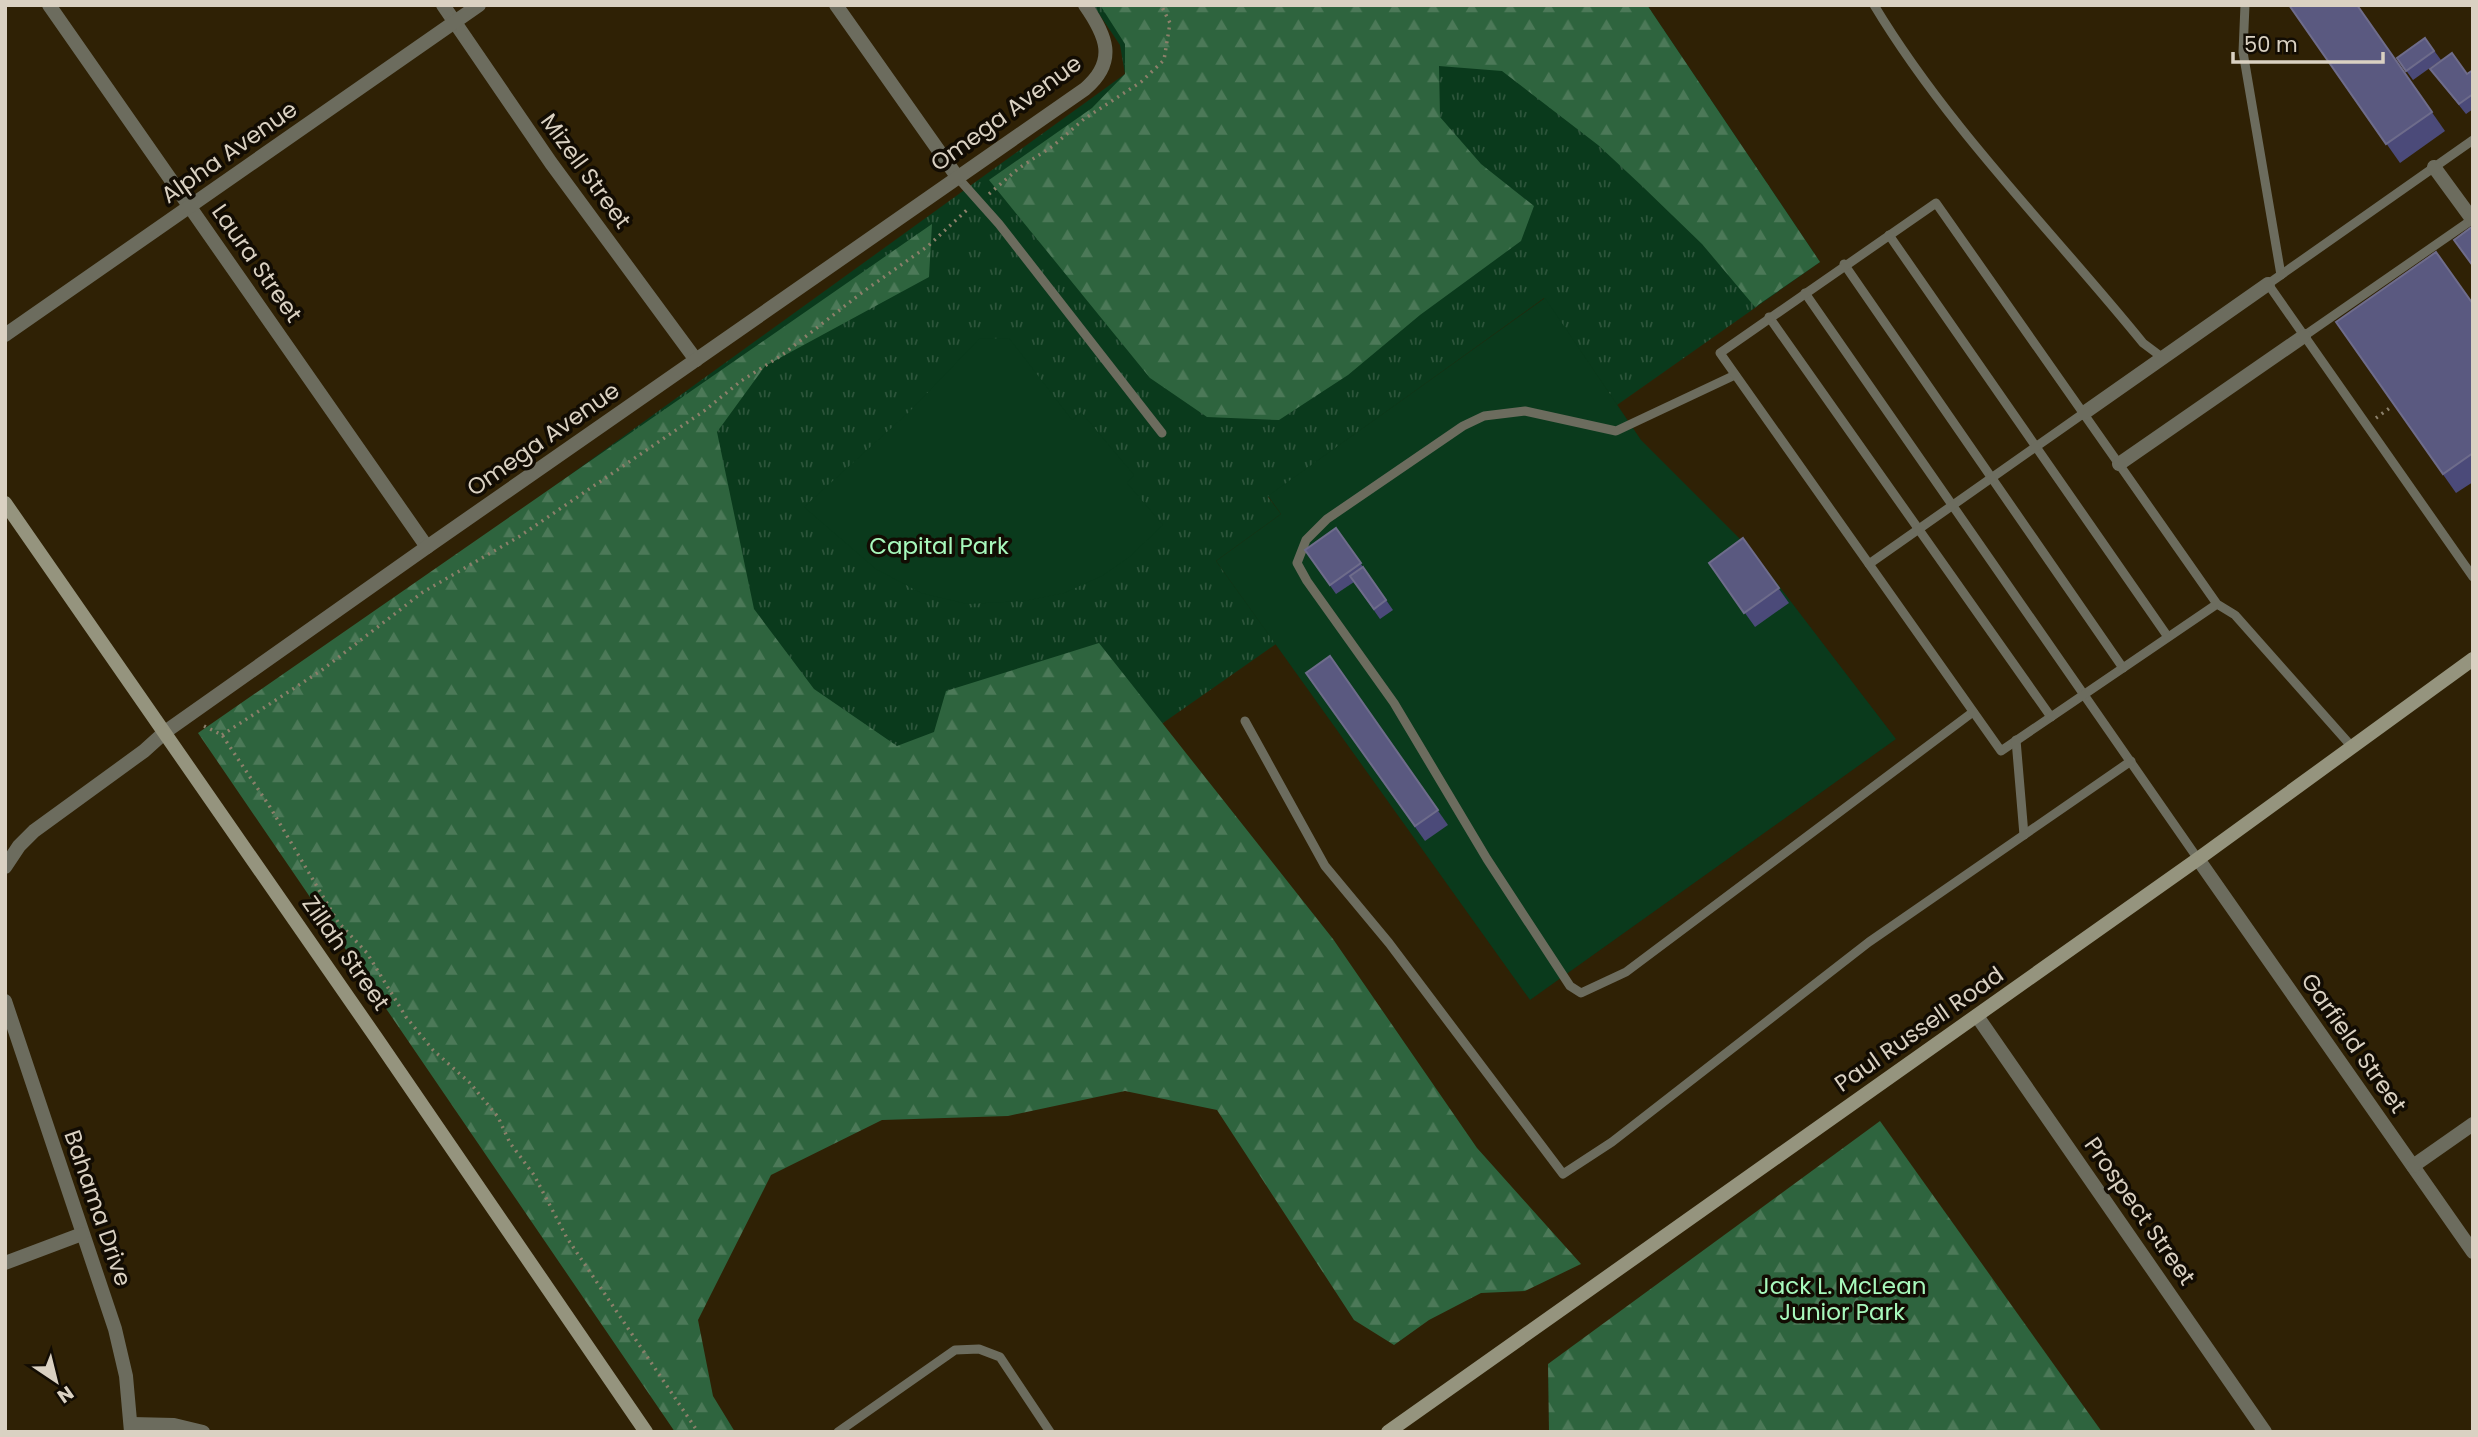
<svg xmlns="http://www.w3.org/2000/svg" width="2478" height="1437" font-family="Poppins,sans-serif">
<defs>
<pattern id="grass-tufts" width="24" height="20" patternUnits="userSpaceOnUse" patternTransform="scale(1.75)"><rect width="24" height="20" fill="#0a3a1c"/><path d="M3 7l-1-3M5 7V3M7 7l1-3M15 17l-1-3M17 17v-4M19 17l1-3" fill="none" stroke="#2d553b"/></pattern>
<pattern id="forest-firs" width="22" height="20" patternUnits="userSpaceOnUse" patternTransform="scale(1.75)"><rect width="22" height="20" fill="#2e643e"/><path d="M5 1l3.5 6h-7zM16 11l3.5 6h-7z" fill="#4c7958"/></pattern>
</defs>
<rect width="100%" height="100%" fill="#2f2105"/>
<polygon fill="url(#grass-tufts)" points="1093,5 1647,5 1820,262 1617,405 1544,298 1268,497 1281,514 1216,561 1276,644 791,983 534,501 1125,74 1120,45"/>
<g fill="url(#forest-firs)">
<polygon points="1100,5 1647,5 1820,262 1755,307 1702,244 1642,186 1598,145 1502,71 1439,66 1440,117 1481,164 1534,206 1521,241 1420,315 1348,375 1279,420 1207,417 1150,378 989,180 1092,108 1125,74 1125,44"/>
<polygon points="932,224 929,277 765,366 717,432 754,609 814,689 897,746 934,732 946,691 1099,643 1333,939 1477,1148 1581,1264 1525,1291 1481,1293 1429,1320 1394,1345 1354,1320 1217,1110 1125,1091 1008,1116 882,1120 771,1175 698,1320 713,1396 735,1432 675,1432 198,733"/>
<polygon points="1880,1121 2102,1432 1549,1432 1548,1364"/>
</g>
<g fill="#0a3a1c">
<polygon points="1545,298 1641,440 1753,552 1896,739 1530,1000 1216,561 1281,514 1268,496"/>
<polygon points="1009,338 1072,420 1081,412 1134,475 1127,483 1163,525 1128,558 1102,576 1064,593 1024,601 967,604 921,593 876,569 804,507 909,412 979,339"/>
</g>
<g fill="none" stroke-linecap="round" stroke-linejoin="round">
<g stroke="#8c806b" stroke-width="3.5" stroke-dasharray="2 5" stroke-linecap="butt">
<polyline points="989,194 1019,168 1053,146 1084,119 1141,82 1164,60 1170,23 1161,5"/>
<polyline points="2376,418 2391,407"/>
<polyline points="204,726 222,735 270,807 338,922 367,953 406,1017 433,1050 470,1083 498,1117 510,1143 534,1175 567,1238 698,1432"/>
<polyline points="222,735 322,670 423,592 520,536 704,411 741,381 782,355 864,291 928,246 969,208"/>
</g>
<g stroke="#6c6c5e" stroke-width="9">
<path d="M 1874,5 C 1948,128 2053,232 2143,343 L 2163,358"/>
<polyline points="2245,5 2243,52 2281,275"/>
<polyline points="2473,140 2268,284 2473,577"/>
<polyline points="958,178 999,224 1162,433"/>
<polyline points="1889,235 2168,637"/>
<polyline points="1844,264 2123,668"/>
<polyline points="1805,293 2198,859"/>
<polyline points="1769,317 2051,717"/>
<polyline points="2304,336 2473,219"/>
<polyline points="1735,375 1616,431 1525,411 1484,416 1463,426 1327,519 1306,540 1297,563 1307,581 1394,703 1487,859 1570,986 1581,993 1626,972 1973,712"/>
<polyline points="1869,564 2084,413"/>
<polyline points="2217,604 2001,751 1720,353 1936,203 2217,604 2235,615 2353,748"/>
<polyline points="1245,721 1325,866 1389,943 1563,1174 1612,1142 1869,942 2131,761"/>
<polyline points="2016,740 2024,835"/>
<polyline points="838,1432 955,1350 979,1349 1000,1357 1050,1432"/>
</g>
<g stroke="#6c6c5e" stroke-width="14">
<polyline points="49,5 427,547"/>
<polyline points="443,5 551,163 696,360"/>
<polyline points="836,5 958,178"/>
<polyline points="2434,167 2472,219"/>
<polyline points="5,335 479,5"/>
<polyline points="2084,413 2268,284"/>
<polyline points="2119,464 2304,336"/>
<polyline points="2198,859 2473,1252"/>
<path d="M 5,867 L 19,846 L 34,831 L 144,751 L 165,732 L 427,547 L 1085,89 C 1118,61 1106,35 1085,5"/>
<polyline points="5,1001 115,1329 126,1376 131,1432"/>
<polyline points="1977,1016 2265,1432"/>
<polyline points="2413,1166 2473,1124"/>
<polyline points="5,1263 82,1234"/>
<polyline points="132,1424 174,1425 203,1432"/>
</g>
<g stroke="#95947e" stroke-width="14">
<polyline points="5,503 377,1039 646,1432"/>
<polyline points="1388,1432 2198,859 2473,659"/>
</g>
</g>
<g fill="#4b4a79">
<polygon points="2289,5 2357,5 2445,131 2400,163"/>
<polygon points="2425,38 2441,60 2413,80 2397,58"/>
<polygon points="2430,69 2467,74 2473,70 2473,109 2466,114"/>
<polygon points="2473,304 2473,482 2456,493 2336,322"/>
<polygon points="1336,528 1393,610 1380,619 1354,582 1336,594 1305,550"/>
<polygon points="1743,538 1789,603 1755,627 1709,563"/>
<polygon points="1330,656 1448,825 1425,841 1306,673"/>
</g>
<g fill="#5a5980" stroke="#6e6c8b" stroke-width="2">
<polygon points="2289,5 2357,5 2432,112 2386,144"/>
<polygon points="2425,38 2434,51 2406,71 2397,58"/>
<polygon points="2452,53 2467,74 2473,70 2473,94 2459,104 2430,69"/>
<polygon points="2473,226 2473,266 2454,240"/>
<polygon points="2436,252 2473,304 2473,453 2443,474 2336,322"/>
<polygon points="1336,528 1361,563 1330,585 1305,550"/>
<polygon points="1743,538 1779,588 1744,613 1709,563"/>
<polygon points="1363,567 1386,600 1374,609 1350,576"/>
<polygon points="1330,656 1438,810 1415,826 1306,673"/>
</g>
<g text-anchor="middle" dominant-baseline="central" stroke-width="7" stroke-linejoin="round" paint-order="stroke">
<g font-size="23" fill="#dad1c2" stroke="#120c03">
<text transform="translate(1006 113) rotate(-36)">Omega Avenue</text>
<text transform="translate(229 152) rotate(-35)">Alpha Avenue</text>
<text transform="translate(586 171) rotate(54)">Mizell Street</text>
<text transform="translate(257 263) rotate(55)">Laura Street</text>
<text transform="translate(543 439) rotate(-35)">Omega Avenue</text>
<text transform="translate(346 953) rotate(55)">Zillah Street</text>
<text transform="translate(1919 1029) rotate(-35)">Paul Russell Road</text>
<text transform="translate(2354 1043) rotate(55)">Garfield Street</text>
<text transform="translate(98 1208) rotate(71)">Bahama Drive</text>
<text transform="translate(2140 1211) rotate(55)">Prospect Street</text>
</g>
<g font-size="23" fill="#a8f9bc" stroke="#120c03">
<text x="939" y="546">Capital Park</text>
<text x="1842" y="1286">Jack L. McLean<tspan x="1842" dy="26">Junior Park</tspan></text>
</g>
</g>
<rect width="2478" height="1437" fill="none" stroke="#dad1c2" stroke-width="14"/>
<g transform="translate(56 1381) rotate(145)" stroke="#120c03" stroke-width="5" paint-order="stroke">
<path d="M0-5L12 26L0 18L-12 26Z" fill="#dad1c2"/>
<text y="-10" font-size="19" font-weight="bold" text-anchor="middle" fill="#dad1c2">N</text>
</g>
<path d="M2233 52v10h150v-10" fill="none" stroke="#dad1c2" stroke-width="3.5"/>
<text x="2244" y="52" font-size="21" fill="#dad1c2" stroke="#120c03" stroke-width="5" paint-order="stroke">50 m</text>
</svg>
